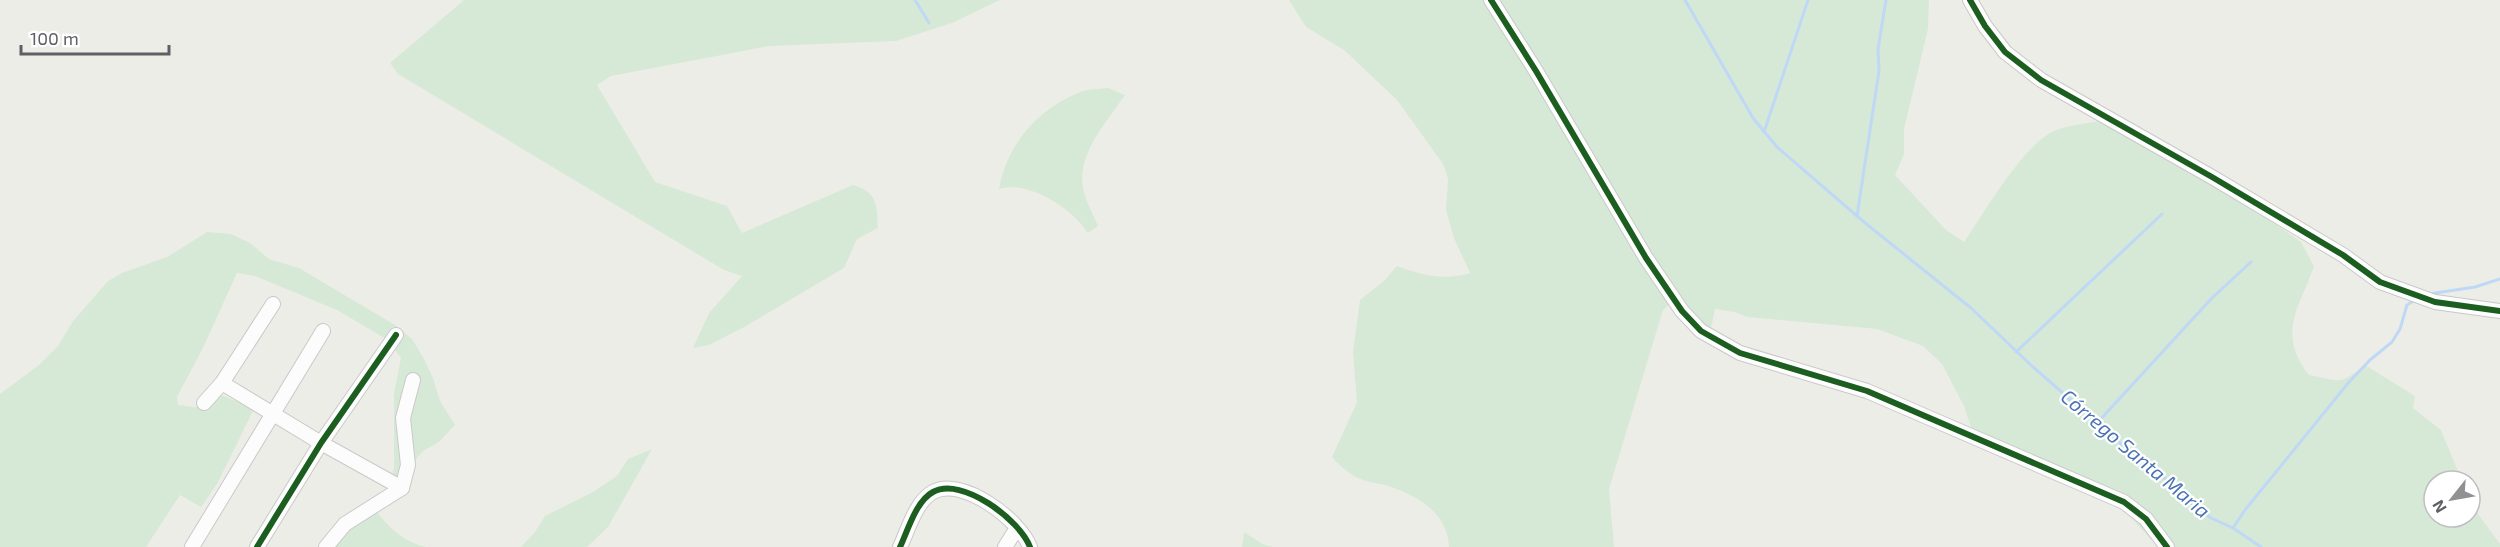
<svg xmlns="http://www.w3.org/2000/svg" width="2500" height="547" font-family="'Exo 2',sans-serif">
<rect width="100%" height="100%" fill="#edede8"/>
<g fill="#d6e9d6">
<path d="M 464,0 L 1000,0 L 952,23 L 896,41 L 769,46 L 611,76 L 597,85 L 655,182 L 727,206 L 742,233 L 853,185 C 878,192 877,206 878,228 L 857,239 L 844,268 L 746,326 L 709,345 L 693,348 L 709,313 L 742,276 L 724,270 L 398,74 L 390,63 Z"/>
<path d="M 1289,0 L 1929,0 L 1928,29 L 1904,129 L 1904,154 L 1895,175 L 1946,230 L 1964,242 C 1984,213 2023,145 2054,131 C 2067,125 2084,124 2099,121 L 2238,198 L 2301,242 L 2314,266 C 2300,307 2276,333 2309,375 C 2340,381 2339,386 2365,365 L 2415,396 L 2413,408 L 2441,430 L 2462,481 L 2434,481 L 2434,517 L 2470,517 L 2470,503 L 2500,544 L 2500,547 L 2158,547 L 2126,512 L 1972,430 L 1964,406 L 1942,364 L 1923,346 L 1877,329 L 1747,317 L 1735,312 L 1715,309 L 1711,328 L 1705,331 L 1675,300 L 1663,310 L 1609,489 L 1614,547 L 1449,547 C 1447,511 1416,495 1385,485 C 1376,483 1366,482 1358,478 C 1348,473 1340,466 1332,457 L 1357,402 L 1353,352 L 1360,300 L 1385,280 L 1397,266 C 1422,275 1444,281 1470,273 L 1454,238 L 1446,210 L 1448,179 L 1443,164 L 1397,100 L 1344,50 L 1306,27 Z"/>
<path d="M 1108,88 L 1125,95 C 1108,120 1077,154 1083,187 C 1085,200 1093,214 1098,226 L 1088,233 C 1072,208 1028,180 999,189 C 1007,144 1038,109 1080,92 C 1088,89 1099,89 1108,88 Z"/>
<polygon points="207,232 231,234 250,243 269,259 299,268 395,325 412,339 423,357 433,378 440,401 455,425 439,442 423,451 403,474 390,483 394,468 394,393 401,358 388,340 337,310 255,276 237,273 202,350 177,397 178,405 201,408 219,394 254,409 217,484 201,507 180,495 146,547 0,547 0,394 39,365 58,346 73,321 108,281 122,273 167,257"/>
<polygon points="652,449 608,527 587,547 521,547 535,532 545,516 593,492 617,476 628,459"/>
<path d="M 372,504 C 384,524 403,542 426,547 L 325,547 Z"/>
<polygon points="1244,532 1264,545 1273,547 1242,547"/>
</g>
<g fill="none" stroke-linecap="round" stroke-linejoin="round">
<g stroke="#bfd8f5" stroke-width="3">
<polyline points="915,0 929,23"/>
<polyline points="1685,0 1753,118 1777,147 1864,222 1971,308 2033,367 2127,449 2160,474 2187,500 2211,518 2233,528 2261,547"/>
<polyline points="1764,132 1808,0"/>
<polyline points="1857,216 1879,71 1878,49 1886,0"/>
<polyline points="2429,294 2475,287 2500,279"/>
<polyline points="2016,352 2162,214"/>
<polyline points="2098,422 2212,298 2251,262"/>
<polyline points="2233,528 2245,510 2349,382 2370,360 2392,342 2400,329 2407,305 2415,300"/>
</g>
<defs>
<g id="minor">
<polyline points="1491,0 1536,71 1646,258 1682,311 1701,331 1740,353 1867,391 2124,502 2146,519 2167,547"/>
<polyline points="1970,0 1985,26 2005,52 2041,80 2212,177 2343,255 2380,282 2435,302 2500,311"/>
<polyline points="222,383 321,443 402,488"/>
<polyline points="204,403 222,383 273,304"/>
<polyline points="192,547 323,331"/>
<polyline points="257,547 321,443 396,335"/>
<polyline points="326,547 345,524 402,488 408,465 403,418 413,380"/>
<path d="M 900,547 C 908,530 916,501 933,492 C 962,476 1020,520 1030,547"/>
<polyline points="1005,547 1017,528"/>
</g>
</defs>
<use href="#minor" stroke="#c9c9c9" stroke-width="16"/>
<use href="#minor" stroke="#fcfcfc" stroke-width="14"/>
<defs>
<g id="cycleway">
<polyline points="1491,0 1536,71 1646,258 1682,311 1701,331 1740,353 1867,391 2124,502 2146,519 2167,547"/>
<polyline points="1970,0 1985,26 2005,52 2041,80 2212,177 2343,255 2380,282 2435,302 2500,311"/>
<polyline points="257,547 321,443 396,335"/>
<path d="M 900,547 C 908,530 916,501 933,492 C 962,476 1020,520 1030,547"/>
</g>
</defs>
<use href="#cycleway" stroke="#fff" stroke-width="10"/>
<use href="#cycleway" stroke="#1b5e20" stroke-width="6"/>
</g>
<g text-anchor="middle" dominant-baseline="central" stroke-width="4.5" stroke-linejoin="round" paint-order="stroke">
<g font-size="20" font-style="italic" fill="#4b73b4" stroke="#fff">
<text transform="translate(2136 453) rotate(40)">Córrego Santa Maria</text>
</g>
</g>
<g transform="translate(2452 499) rotate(239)"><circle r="28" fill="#ffffff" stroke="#bfbfc1" stroke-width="1.5"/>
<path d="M0-4.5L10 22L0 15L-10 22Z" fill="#909193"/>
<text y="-9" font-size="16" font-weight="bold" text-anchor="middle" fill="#5e6065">N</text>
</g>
<path d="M21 45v9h148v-9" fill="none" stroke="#5e6065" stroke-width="3"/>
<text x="30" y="45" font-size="18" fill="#5e6065" stroke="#ffffff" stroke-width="4.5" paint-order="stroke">100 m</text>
</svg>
